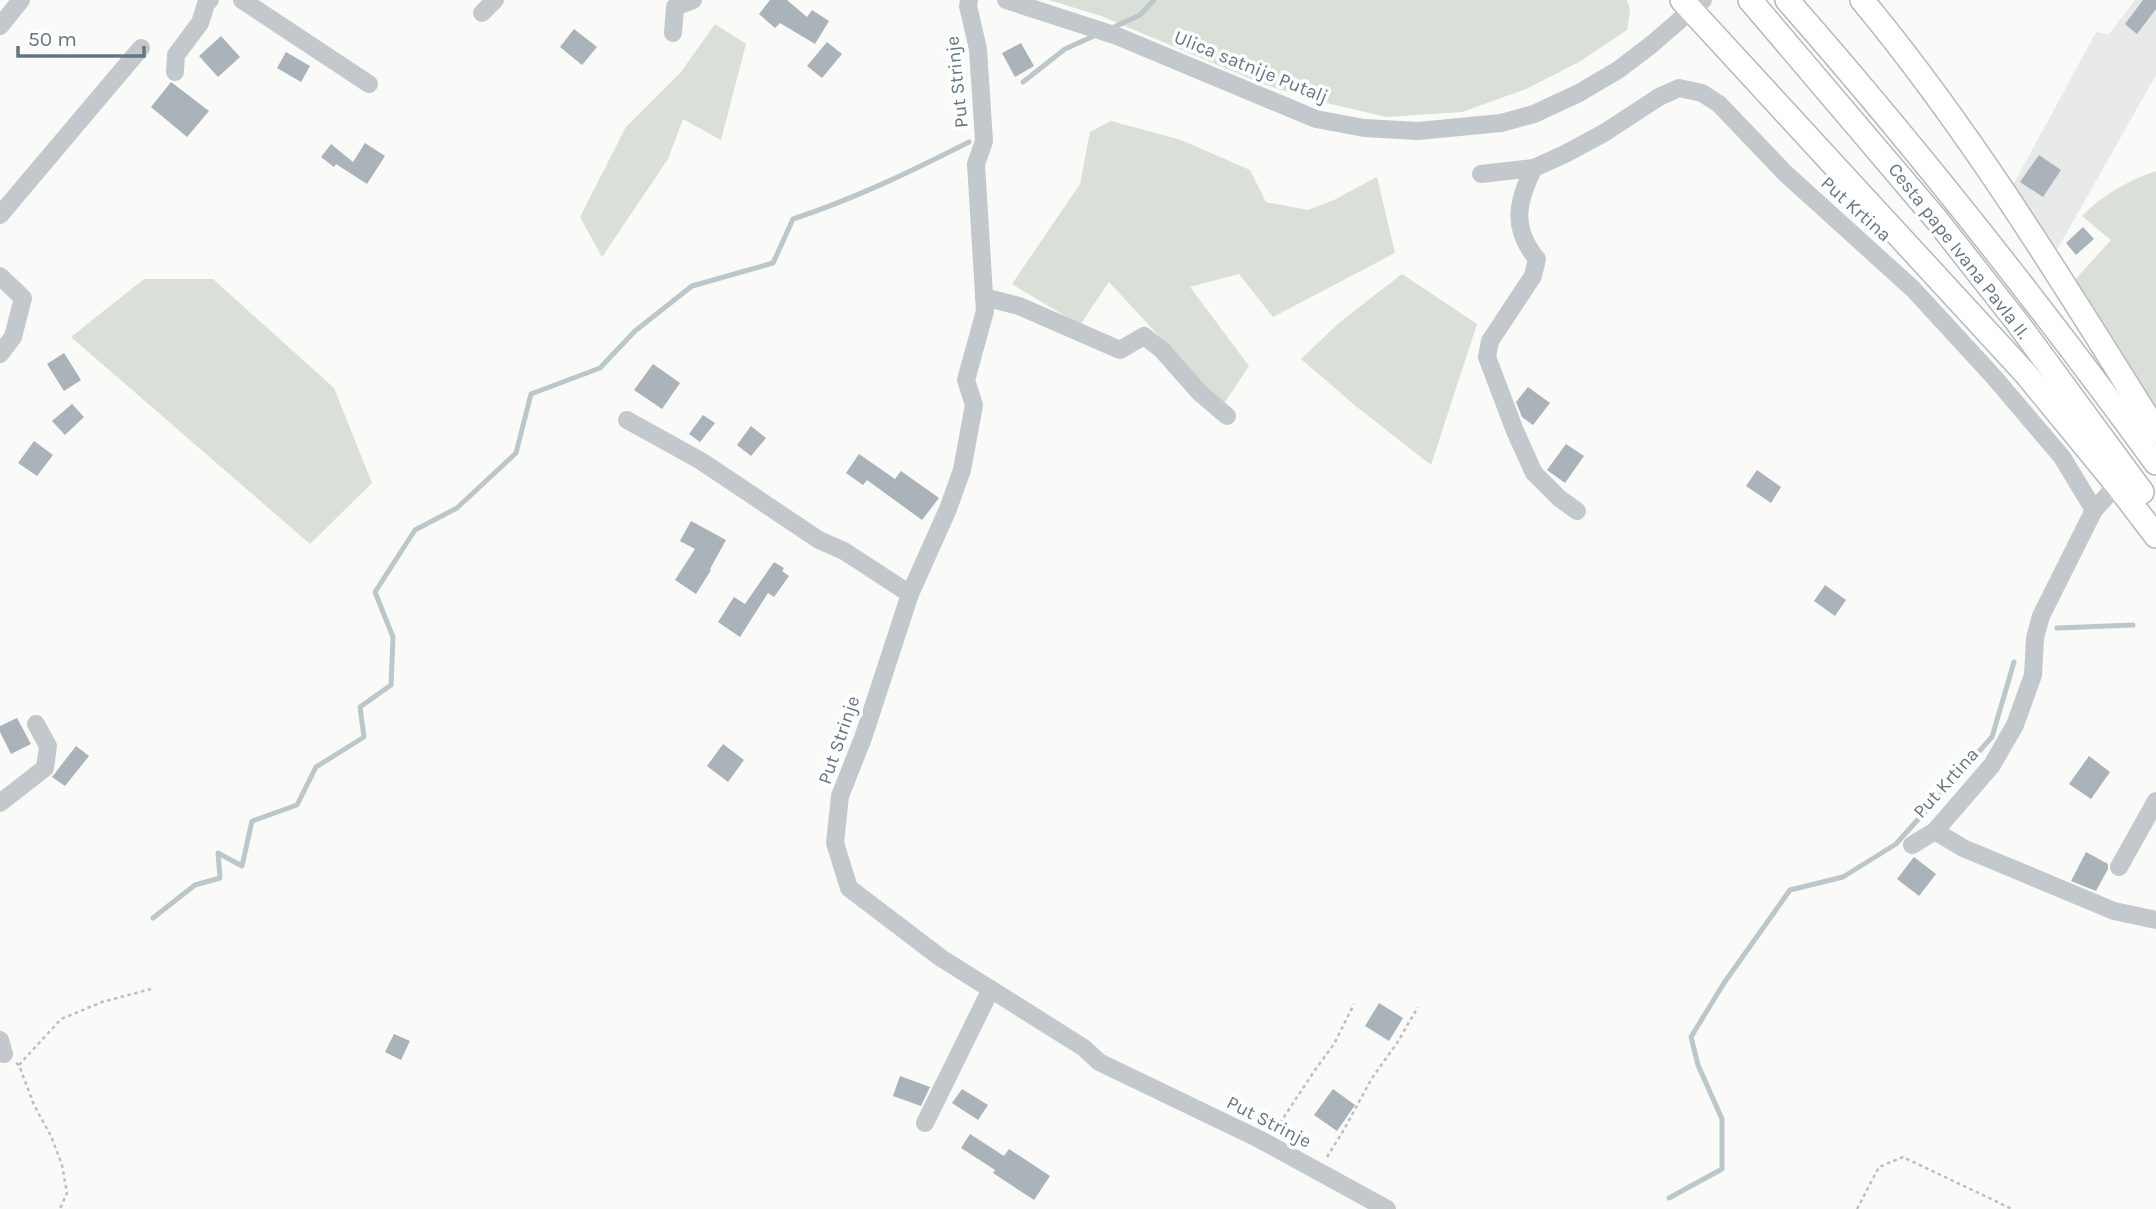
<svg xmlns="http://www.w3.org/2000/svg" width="2156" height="1209" font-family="Karla,sans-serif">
<rect width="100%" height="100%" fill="#fafaf8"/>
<polygon fill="#e8e9e9" points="2135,0 2156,0 2156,75 2054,255 2011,189 2096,32 2109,34"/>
<g fill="#dadfd7">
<polygon points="1049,0 1627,0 1630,10 1627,30 1579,62 1526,89 1462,112 1387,117 1314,100 1263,84 1101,16"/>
<polygon points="715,24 746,44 721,140 683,119 668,159 602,257 580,217 626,127 681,72"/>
<polygon points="1111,121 1181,140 1250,170 1266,202 1308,210 1334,200 1377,177 1395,253 1273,317 1239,274 1190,287 1249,366 1223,405 1109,282 1080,325 1012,284 1080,184 1090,132"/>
<path d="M 2156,171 L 2156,412 L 2072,283 L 2111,240 L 2082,216 C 2102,195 2129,180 2156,171 Z"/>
<polygon points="1402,274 1477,324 1431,465 1357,407 1301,359 1340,322"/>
<polygon points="144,279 213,279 334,388 372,483 310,544 71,337"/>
</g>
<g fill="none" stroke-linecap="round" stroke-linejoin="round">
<g stroke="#bbc7cb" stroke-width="5">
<polyline points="1112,28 1140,15 1154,0"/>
<polyline points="1023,82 1065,49 1096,35"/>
<polyline points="2057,628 2133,625"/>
<path d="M 153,918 L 195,885 L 220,878 L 218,853 L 242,866 L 252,821 L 297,805 L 316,767 L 364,737 L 360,707 L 391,685 L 393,637 L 375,592 L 415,530 L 457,508 L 516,453 L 531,394 L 600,368 L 635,331 L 692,286 L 773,263 L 793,219 C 854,199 912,171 969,142"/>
<polyline points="1669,1198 1722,1169 1722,1119 1698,1065 1691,1037 1724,983 1790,890 1843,877 1896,844 1992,737 2014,662"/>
</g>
</g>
<g fill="#aab3b9">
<polygon points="770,0 787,0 807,17 812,10 829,21 815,44 780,23 775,28 759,14"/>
<polygon points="2143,0 2156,0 2156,9 2137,34 2125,24"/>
<polygon points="574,29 597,47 582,65 560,47"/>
<polygon points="221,36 240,57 218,77 199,56"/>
<polygon points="827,42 842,54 822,78 807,66"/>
<polygon points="1021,43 1034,66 1015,77 1002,53"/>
<polygon points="286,52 310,66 301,82 277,68"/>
<polygon points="171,82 209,111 187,137 151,107"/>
<polygon points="365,143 385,156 367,184 336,164 334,167 321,157 331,144 353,162"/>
<polygon points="2039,155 2061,170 2043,197 2020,182"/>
<polygon points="2083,227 2094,239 2076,255 2066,243"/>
<polygon points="64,353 81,380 64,391 47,364"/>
<polygon points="653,364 680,383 662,409 634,390"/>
<polygon points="1528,387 1550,403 1533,425 1522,417 1516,402"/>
<polygon points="72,404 84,417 65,435 52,421"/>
<polygon points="703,415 715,423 700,442 689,434"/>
<polygon points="751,426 766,438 751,456 737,445"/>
<polygon points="34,441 53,455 37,476 18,463"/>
<polygon points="1566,444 1584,456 1565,483 1547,470"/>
<polygon points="859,454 895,479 901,471 939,498 922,520 867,480 863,485 846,473"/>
<polygon points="1757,470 1781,487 1771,503 1746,486"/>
<polygon points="691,521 726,540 710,569 711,570 696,594 675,580 695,549 680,541"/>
<polygon points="774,562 784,568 782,571 789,576 774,597 768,593 740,637 718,622 734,597 745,604"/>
<polygon points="1825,585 1846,600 1835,616 1814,601"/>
<polygon points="17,718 31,744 11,754 0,732 0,726"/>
<polygon points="723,744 744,760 728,782 707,766"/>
<polygon points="76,746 89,756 65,786 52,777"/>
<polygon points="2089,756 2110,772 2091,799 2069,784"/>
<polygon points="2086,852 2108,864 2108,869 2096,891 2071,881"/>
<polygon points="1914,857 1936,874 1919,896 1897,879"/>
<polygon points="1379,1003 1403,1018 1389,1041 1365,1026"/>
<polygon points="394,1034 410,1041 401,1060 385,1052"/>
<polygon points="900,1076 930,1087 921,1106 893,1096"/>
<polygon points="962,1089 988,1105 978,1120 952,1103"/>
<polygon points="1333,1089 1355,1105 1337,1131 1314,1115"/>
<polygon points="970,1134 1004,1156 1009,1149 1050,1176 1034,1200 993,1173 995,1170 961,1148"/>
</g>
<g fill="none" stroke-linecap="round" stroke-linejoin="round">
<defs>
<g id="major">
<polyline points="1682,0 2026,374 2117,485 2156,536"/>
<polyline points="1750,0 1936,219 2017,322 2142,492"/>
<path d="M 1787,0 C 1918,149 2039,303 2156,463"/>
<path d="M 1862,0 C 1973,134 2064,284 2156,431"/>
</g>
</defs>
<use href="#major" stroke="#b5babe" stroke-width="26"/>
<g stroke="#bbbfc2" stroke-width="2.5" stroke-dasharray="3.5 3.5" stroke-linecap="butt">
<polyline points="16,1063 19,1065 34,1105 51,1136 62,1165 67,1193 60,1209"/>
<polyline points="19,1065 61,1019 102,1002 151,989"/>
<polyline points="1276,1129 1315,1070 1334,1044 1354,1004"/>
<polyline points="1327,1157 1342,1133 1372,1078 1397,1043 1418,1007"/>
<polyline points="1857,1209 1879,1167 1903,1157 2012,1209"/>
</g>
<g stroke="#c3c8cc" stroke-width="18">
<polyline points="242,0 369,84"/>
<polyline points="969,0 968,6 978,49 984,141 976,164 985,311 966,380 974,405 962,470 948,509 910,594 863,738 840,796 835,843 849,888 941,958 1084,1048 1099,1062 1259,1139 1387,1209"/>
<polyline points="1006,0 1117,36 1316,119 1364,128 1418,131 1501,123 1534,114 1579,93 1618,70 1651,45 1703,0"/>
<polyline points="482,13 495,0"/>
<polyline points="0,26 21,0"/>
<polyline points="673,33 675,7 693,0"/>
<polyline points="175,72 176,55 200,23 206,4 210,0"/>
<path d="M 1534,168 C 1517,201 1511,228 1537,259 L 1533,276 L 1490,341 L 1487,357 L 1515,431 L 1534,473 L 1559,498 L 1577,511"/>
<polyline points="1481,174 1534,168 1565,154 1604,133 1659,97 1679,88 1702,93 1719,104 1786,174 1913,289 1993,376 2062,457 2094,510"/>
<polyline points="0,215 141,48"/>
<polyline points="0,276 23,298 13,337 0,354"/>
<polyline points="984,297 1019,306 1120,350 1144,336 1162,350 1200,393 1227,416"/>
<polyline points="627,420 701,461 819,540 844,551 910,594"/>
<polyline points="0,803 45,768 48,746 36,724"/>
<polyline points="1935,831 1963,848 2114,911 2156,920"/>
<polyline points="1912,845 1935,831 1992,765 2015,725 2033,675 2035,638 2041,616 2094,510 2117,485"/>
<polyline points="2119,867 2156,801"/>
<polyline points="0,1040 4,1054"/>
<polyline points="925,1123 991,989"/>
</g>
<use href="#major" stroke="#fff" stroke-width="23"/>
</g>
<g text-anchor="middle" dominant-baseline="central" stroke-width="7" stroke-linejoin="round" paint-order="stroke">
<g font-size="19" fill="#657683" stroke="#fff">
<text transform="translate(1251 67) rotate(22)">Ulica satnije Putalj</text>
<text transform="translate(957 82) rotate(-96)">Put Strinje</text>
<text transform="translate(1856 209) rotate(42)">Put Krtina</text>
<text transform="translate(1959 251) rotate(52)">Cesta pape Ivana Pavla II.</text>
<text transform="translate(839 740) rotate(-71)">Put Strinje</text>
<text transform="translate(1946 783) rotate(-48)">Put Krtina</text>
<text transform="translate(1269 1122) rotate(27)">Put Strinje</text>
</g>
</g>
<path d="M18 46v10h126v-10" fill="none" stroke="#657683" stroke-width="3.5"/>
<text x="28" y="46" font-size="21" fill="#657683" stroke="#ffffff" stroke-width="5" paint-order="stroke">50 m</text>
</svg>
